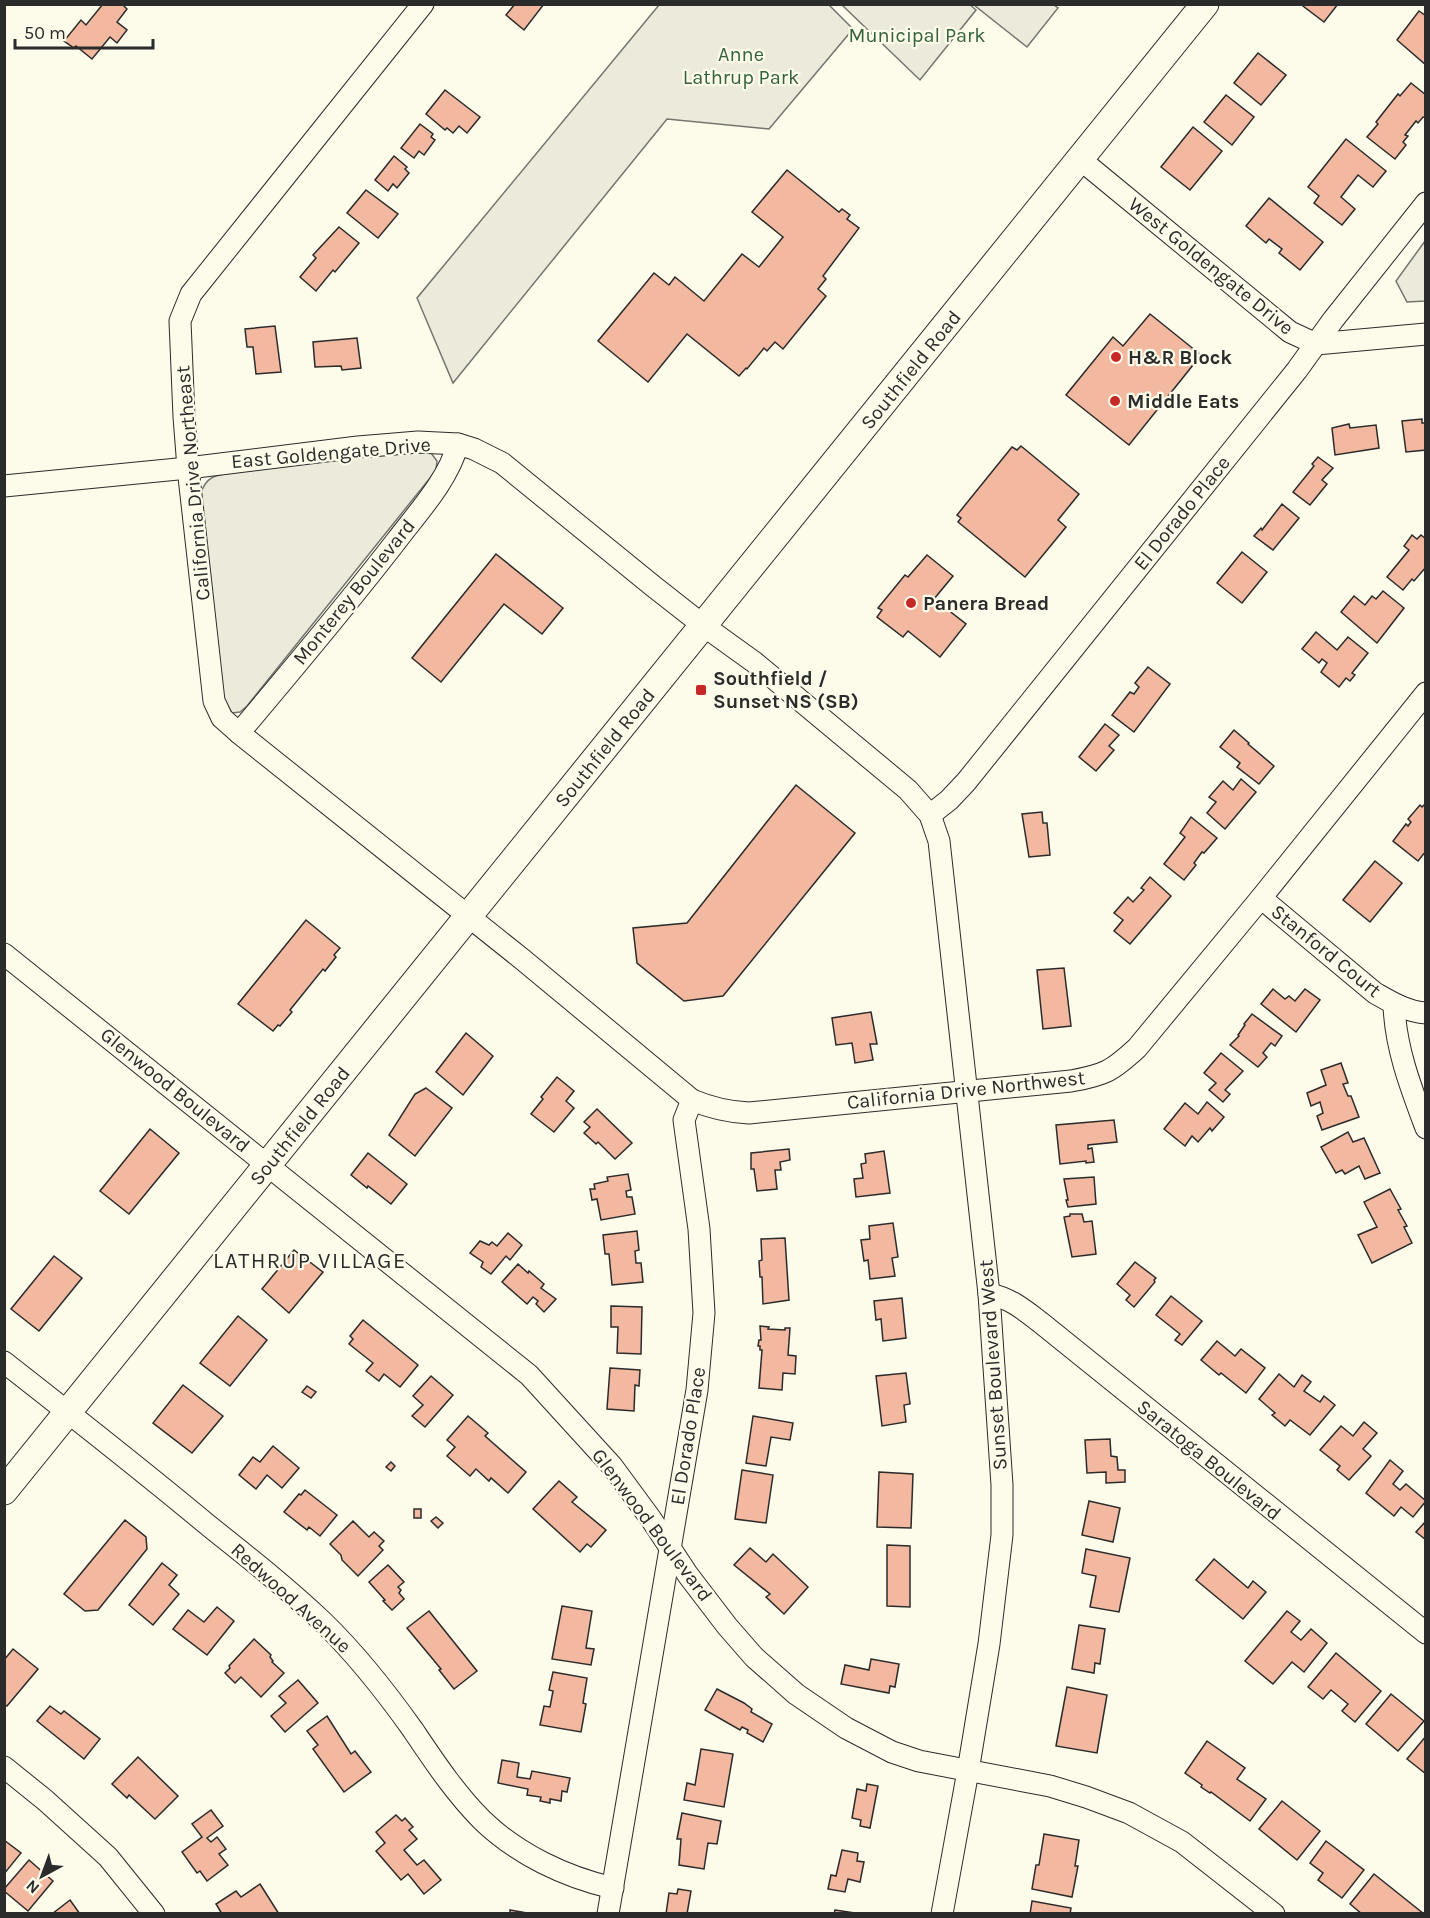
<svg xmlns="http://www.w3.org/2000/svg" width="1430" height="1918" font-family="Karla,sans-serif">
<rect width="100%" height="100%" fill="#fdfbea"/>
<g fill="#ecebdb" stroke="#74746e" stroke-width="1.5">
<polygon points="969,4 976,10 920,80 842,5"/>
<polygon points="659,5 829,5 853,29 769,129 667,119 453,383 417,298"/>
<polygon points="1425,241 1425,301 1407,302 1396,281"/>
<path d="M 428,452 L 431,453 L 437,461 L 436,470 L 430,478 L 247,706 L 240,712 L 232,713 L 223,698 L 201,493 C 205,480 212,476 224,474 L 333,459 Z"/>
</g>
<polygon fill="#eceadb" stroke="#74746e" stroke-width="1.5" points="1054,5 1058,8 1027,47 974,5"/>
<g fill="#f2b8a0" stroke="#2b2b2b" stroke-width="1.5">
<polygon points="103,4 122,4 127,9 117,22 127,30 117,43 110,37 92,59 76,46 74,48 64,41 81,20 86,25"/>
<polygon points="515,4 544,4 524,30 506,15"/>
<polygon points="1304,4 1338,4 1324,22 1303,6"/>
<polygon points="1419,11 1426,16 1426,65 1397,40"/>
<polygon points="1258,53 1286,75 1261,105 1234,83"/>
<polygon points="1411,83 1426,95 1426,118 1423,117 1418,123 1416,121 1405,135 1408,136 1403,142 1406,145 1395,159 1367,137 1378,124 1376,122 1398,94 1400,96"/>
<polygon points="445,90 480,117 467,133 459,126 453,133 447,128 445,130 426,114"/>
<polygon points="1226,95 1254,117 1232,145 1204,122"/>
<polygon points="420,124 433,134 431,137 435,140 424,155 419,151 414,158 401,148"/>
<polygon points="1193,127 1222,151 1190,190 1161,167"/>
<polygon points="1346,139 1386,171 1373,187 1358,175 1341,197 1355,209 1342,225 1314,203 1319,196 1308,187"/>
<polygon points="394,156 407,167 405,169 409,173 397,188 393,184 388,191 375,180"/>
<polygon points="787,170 839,212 842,209 850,215 847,219 859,228 823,276 826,279 818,289 826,296 783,349 775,342 767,351 764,348 747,369 746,368 739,376 687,334 648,382 598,341 654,273 669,285 675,277 704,301 742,254 759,267 783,237 752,212"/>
<polygon points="366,190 398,214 378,238 347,213"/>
<polygon points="1269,198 1323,242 1300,270 1279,253 1282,249 1269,239 1266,243 1246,226"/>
<polygon points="339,227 359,243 335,272 333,270 316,291 300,277 316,258 313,255"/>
<polygon points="1150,314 1201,355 1129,445 1066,395 1113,337 1123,346"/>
<polygon points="275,326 281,372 256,374 253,347 247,347 245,329"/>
<polygon points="357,338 361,368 342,370 341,366 315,367 313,342"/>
<polygon points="1422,419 1422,423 1426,423 1426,450 1406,452 1402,421"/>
<polygon points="1349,424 1350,428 1376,425 1379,448 1335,455 1332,428"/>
<polygon points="1021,446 1079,494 1058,520 1066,527 1025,577 958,522 961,518 957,515 1012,447 1017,450"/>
<polygon points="1318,457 1333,468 1322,480 1327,484 1310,505 1293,492 1314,466 1312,464"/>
<polygon points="1282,504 1299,518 1273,550 1254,536 1261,528 1262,530"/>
<polygon points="1412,535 1417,539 1421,535 1426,539 1426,567 1414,581 1412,579 1403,590 1387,577 1409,550 1404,546"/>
<polygon points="1242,552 1267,572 1242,603 1217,583"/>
<polygon points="496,554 563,608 542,634 504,604 441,682 412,658"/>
<polygon points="927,555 953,576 934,599 966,624 940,657 908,631 903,637 877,617 882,610 878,608 905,575 908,577"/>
<polygon points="1383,591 1404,608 1377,643 1341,612 1354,596 1365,605 1372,596 1376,599"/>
<polygon points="1316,632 1337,650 1348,637 1368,653 1352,673 1355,675 1350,681 1346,678 1339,687 1321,672 1327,663 1322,659 1319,663 1302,649"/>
<polygon points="1148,667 1170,684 1134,732 1112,715 1130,692 1134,694 1139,687 1135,683"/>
<polygon points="1105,724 1119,735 1109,746 1114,750 1096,771 1079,757"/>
<polygon points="1234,730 1249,743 1248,744 1274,766 1259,784 1237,767 1240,763 1220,747"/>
<polygon points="1241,779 1256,792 1225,829 1207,813 1216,802 1209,797 1223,781 1233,790"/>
<polygon points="796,785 855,833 723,996 684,1001 637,963 633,928 687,923"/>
<polygon points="1426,803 1426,851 1418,861 1393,841 1406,824 1408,826 1411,822 1408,819 1420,805 1422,807"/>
<polygon points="1042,812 1043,823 1047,823 1050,855 1029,857 1022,814"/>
<polygon points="1191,817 1217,838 1204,853 1202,852 1194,863 1196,865 1184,880 1164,864 1185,837 1180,833"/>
<polygon points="1375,861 1402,883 1370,922 1343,900"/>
<polygon points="1150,877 1171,896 1130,944 1114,931 1123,920 1114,913 1128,897 1133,902 1144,890 1141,888"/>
<polygon points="306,920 340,948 334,955 336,957 325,971 323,969 290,1010 292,1012 280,1026 278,1025 273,1031 238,1004"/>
<polygon points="1064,968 1071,1026 1043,1029 1037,970"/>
<polygon points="1273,989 1285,999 1289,996 1295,1001 1305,989 1320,1000 1296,1032 1261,1004"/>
<polygon points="871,1012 877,1044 870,1044 873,1060 855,1063 852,1043 836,1045 832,1018"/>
<polygon points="1252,1014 1282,1036 1275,1046 1271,1043 1263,1053 1267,1057 1258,1067 1230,1045 1239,1036 1238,1035 1245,1025 1244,1024"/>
<polygon points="466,1033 493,1056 463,1095 436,1072"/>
<polygon points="1221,1053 1243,1071 1225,1090 1230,1094 1223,1102 1209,1090 1216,1083 1204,1073"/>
<polygon points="1341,1063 1348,1083 1343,1084 1348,1096 1351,1096 1359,1117 1322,1130 1317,1116 1323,1113 1320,1102 1311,1106 1307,1093 1326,1085 1321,1070"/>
<polygon points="557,1077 574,1091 566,1101 574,1108 554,1132 531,1114 543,1099 541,1097"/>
<polygon points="426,1088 452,1108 415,1156 389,1135 415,1094"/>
<polygon points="1207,1102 1224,1117 1212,1131 1210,1128 1198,1142 1192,1136 1185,1146 1164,1129 1185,1103 1198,1114"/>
<polygon points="597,1109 632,1143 615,1159 598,1142 596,1144 584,1133 590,1127 584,1122"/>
<polygon points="1114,1120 1117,1142 1088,1145 1088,1149 1092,1148 1094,1162 1086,1163 1086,1161 1060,1164 1056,1125"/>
<polygon points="150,1129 179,1153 129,1214 100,1191"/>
<polygon points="1348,1132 1353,1142 1364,1138 1380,1173 1365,1179 1359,1166 1345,1174 1342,1170 1336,1173 1321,1147"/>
<polygon points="789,1149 790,1160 780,1162 781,1170 775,1170 777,1189 757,1191 754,1169 751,1169 751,1153"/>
<polygon points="884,1151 890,1193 856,1197 854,1179 863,1178 861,1164 866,1163 865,1154"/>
<polygon points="368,1153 407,1184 391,1204 368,1186 367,1188 351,1175"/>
<polygon points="628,1174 631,1190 626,1191 627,1197 632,1197 635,1214 601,1220 597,1199 592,1200 590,1189 595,1189 594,1184 608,1181 607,1177"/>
<polygon points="1094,1177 1096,1204 1068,1207 1066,1200 1068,1200 1064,1179"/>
<polygon points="1390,1189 1401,1209 1398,1210 1407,1226 1404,1227 1412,1243 1372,1263 1358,1235 1377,1227 1364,1202"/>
<polygon points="1070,1214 1082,1214 1084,1222 1092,1221 1096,1254 1072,1257 1064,1217 1070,1216"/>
<polygon points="893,1223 898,1257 892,1258 895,1276 870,1279 868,1260 864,1261 861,1240 870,1239 869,1226"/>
<polygon points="637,1231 639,1250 635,1251 636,1263 641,1263 643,1282 612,1285 609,1254 605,1254 603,1235"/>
<polygon points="508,1233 522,1245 510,1260 506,1256 491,1274 481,1267 483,1262 470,1253 480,1241 489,1245 492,1242 497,1246"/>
<polygon points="785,1238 789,1300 763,1304 762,1277 760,1277 759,1261 762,1260 761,1239"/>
<polygon points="294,1250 323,1272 289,1313 262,1289"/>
<polygon points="54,1256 82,1278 39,1331 11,1309"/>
<polygon points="1135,1262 1156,1278 1154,1280 1155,1282 1134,1307 1126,1300 1130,1295 1117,1284"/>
<polygon points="518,1264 528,1273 529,1271 544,1284 541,1288 556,1299 544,1312 536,1304 538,1301 533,1297 527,1304 502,1282"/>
<polygon points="1171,1296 1202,1321 1182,1345 1175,1340 1180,1334 1156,1315"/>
<polygon points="902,1298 906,1338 883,1341 881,1319 876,1320 874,1301"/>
<polygon points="611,1306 642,1307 641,1354 617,1353 618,1327 611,1327"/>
<polygon points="238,1316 267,1340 230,1386 200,1363"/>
<polygon points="363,1320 418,1365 400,1387 384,1374 379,1381 366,1371 373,1363 349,1344 353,1339 350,1336"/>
<polygon points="760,1326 769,1327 768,1329 785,1330 785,1328 790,1328 788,1355 796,1356 795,1374 783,1373 782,1390 759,1388 762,1350 760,1350 760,1346 758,1346 759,1340 761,1340"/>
<polygon points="1217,1341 1235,1356 1241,1349 1265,1368 1246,1393 1221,1373 1219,1375 1201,1360"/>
<polygon points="610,1368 640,1370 639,1386 635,1385 634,1411 607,1409"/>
<polygon points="906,1373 910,1404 904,1405 906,1422 882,1426 876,1376"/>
<polygon points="1279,1374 1294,1387 1302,1375 1311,1382 1304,1391 1320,1402 1324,1396 1335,1405 1310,1435 1290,1420 1285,1426 1272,1415 1275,1413 1259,1399"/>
<polygon points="431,1376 453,1395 425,1427 412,1416 423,1405 413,1396"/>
<polygon points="183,1385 223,1416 192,1453 153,1423"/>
<polygon points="307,1386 316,1392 311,1398 302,1392"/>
<polygon points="468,1416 488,1433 485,1436 526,1472 508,1493 491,1478 489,1481 476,1469 470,1476 447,1456 455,1447 447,1440"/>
<polygon points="753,1416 793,1423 790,1440 771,1437 766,1466 746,1463"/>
<polygon points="1364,1422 1377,1433 1363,1449 1371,1456 1349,1480 1337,1470 1340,1466 1320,1450 1341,1426 1353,1436"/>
<polygon points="1110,1439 1111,1456 1117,1457 1118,1470 1125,1470 1125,1482 1106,1483 1106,1472 1087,1473 1085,1440"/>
<polygon points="273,1446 299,1468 282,1488 267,1475 256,1489 239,1475 253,1457 260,1462"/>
<polygon points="1390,1460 1403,1471 1393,1484 1400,1490 1406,1484 1426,1501 1413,1517 1401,1507 1394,1516 1366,1493"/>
<polygon points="391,1462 395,1466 391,1471 386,1467"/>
<polygon points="742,1470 773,1475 766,1523 735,1519"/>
<polygon points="879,1472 913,1474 911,1528 877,1527"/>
<polygon points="559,1481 577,1497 572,1502 606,1530 591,1547 587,1544 580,1552 533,1509"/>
<polygon points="305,1490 337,1515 320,1536 309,1527 307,1530 284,1512 299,1494 301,1495"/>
<polygon points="1089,1501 1120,1508 1113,1542 1082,1535"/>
<rect x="414" y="1509" width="7" height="9"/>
<polygon points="436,1517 443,1523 438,1528 431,1521"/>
<polygon points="125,1520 146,1537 147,1549 98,1610 85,1611 64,1594"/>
<polygon points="353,1521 369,1537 374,1532 384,1541 379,1546 383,1550 358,1576 342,1560 341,1555 330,1544"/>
<polygon points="1426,1521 1426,1540 1416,1532"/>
<polygon points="887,1545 910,1546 910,1607 887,1606"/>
<polygon points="750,1548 766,1562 773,1554 808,1587 784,1614 766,1597 770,1594 734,1565"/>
<polygon points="1086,1549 1130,1558 1119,1612 1090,1607 1096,1576 1082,1573"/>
<polygon points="1214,1559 1248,1588 1253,1581 1266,1592 1243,1619 1196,1580"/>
<polygon points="162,1563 177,1575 169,1585 179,1594 153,1625 129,1605"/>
<polygon points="388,1565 404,1582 398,1587 401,1590 399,1593 404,1599 392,1610 383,1601 385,1600 369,1582"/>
<polygon points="562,1606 592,1611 586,1648 594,1649 591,1665 552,1659"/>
<polygon points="217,1607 234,1621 207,1655 173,1629 188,1610 204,1622"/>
<polygon points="429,1611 477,1671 454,1689 439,1670 441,1669 407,1628"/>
<polygon points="1287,1611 1300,1621 1291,1632 1301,1640 1311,1629 1327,1643 1304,1672 1292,1662 1273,1684 1245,1661"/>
<polygon points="1079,1625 1105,1629 1100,1664 1095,1663 1094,1673 1072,1669"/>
<polygon points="254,1639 271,1655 270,1657 273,1661 272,1662 284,1673 261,1697 241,1677 235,1683 225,1673 230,1668 229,1666"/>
<polygon points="13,1649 38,1669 7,1706 4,1704 4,1660"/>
<polygon points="1336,1653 1381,1691 1355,1722 1342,1711 1348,1704 1331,1690 1323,1699 1308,1687"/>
<polygon points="871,1659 899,1664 895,1687 890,1686 889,1693 841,1684 845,1665 869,1670"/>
<polygon points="553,1672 587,1678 583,1703 586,1704 581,1732 540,1725 544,1706 550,1707 553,1691 549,1690"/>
<polygon points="298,1680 318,1703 285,1732 271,1716 286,1703 279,1696"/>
<polygon points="1067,1687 1107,1695 1097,1753 1056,1746"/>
<polygon points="717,1689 744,1703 752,1709 751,1712 772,1724 763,1742 747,1733 748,1730 742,1727 740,1730 705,1710"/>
<polygon points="1391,1694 1424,1721 1398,1751 1366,1724"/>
<polygon points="50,1706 61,1714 64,1711 100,1739 84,1759 37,1721"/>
<polygon points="327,1716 351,1754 355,1751 371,1772 344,1792 313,1749 318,1745 307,1731"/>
<polygon points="1426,1736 1426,1774 1407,1759"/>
<polygon points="1207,1741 1245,1768 1237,1779 1266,1799 1250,1821 1211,1792 1210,1793 1201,1787 1202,1785 1185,1773"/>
<polygon points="701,1749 733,1754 724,1807 684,1800 687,1783 695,1785"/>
<polygon points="138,1757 178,1796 155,1819 129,1795 127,1798 112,1784"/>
<polygon points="502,1760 519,1763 517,1777 530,1779 532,1771 570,1778 567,1792 562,1791 561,1801 550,1799 550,1803 540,1801 541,1797 527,1795 528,1789 498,1783"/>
<polygon points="867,1784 878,1786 870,1828 860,1826 861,1820 852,1818 857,1789 866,1791"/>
<polygon points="1282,1801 1320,1831 1297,1860 1259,1829"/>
<polygon points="211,1810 223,1826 207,1838 211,1842 217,1837 226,1849 219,1854 228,1865 207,1881 200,1871 197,1873 182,1852 202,1837 192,1824"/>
<polygon points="682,1813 721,1821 717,1844 708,1843 704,1869 679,1865 681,1839 677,1839"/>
<polygon points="396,1815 402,1821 405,1818 413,1827 409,1830 417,1839 404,1850 417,1865 424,1860 441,1880 424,1894 408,1874 401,1880 376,1851 385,1843 376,1832"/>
<polygon points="1044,1834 1079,1840 1075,1866 1078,1866 1072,1897 1032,1889 1036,1865 1039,1865"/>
<polygon points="4,1840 21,1853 4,1874"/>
<polygon points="1326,1841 1364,1870 1342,1898 1318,1880 1323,1873 1310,1863"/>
<polygon points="842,1850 858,1853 857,1861 864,1862 860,1882 848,1879 845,1892 828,1889 831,1875 836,1876"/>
<polygon points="29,1860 53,1881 28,1911 4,1891 4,1889"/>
<polygon points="1374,1874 1424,1914 1362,1914 1350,1904"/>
<polygon points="260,1884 279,1914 222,1914 216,1904 236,1891 241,1897"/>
<polygon points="678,1889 691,1891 687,1914 666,1914 669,1893 677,1894"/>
<polygon points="70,1900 80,1914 52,1914"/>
<polygon points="1032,1901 1071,1908 1070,1914 1030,1914"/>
<polygon points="510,1910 533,1914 510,1914"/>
<polygon points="835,1910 855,1913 834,1914"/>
</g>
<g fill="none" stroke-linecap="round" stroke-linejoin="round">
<defs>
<g id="minor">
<path d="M 423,4 L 191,294 L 180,321 L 184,417 L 188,468 L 214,701 L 222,718 L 239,733 L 522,959 L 692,1100 C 711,1108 727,1112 749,1113 L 1071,1081 C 1105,1075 1112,1071 1137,1048 L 1261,898 L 1426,693"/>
<polyline points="1081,160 1290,332 1316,344 1426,334"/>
<polyline points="4,486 188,468 358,447 418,442 458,444 474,449 502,463 653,586 704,626 754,662 908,790 930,815 939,841 989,1294 1002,1485 1002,1535 989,1644 968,1771 942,1914"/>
<path d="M 239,733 C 293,669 346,606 397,540 C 419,511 448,480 458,444"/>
<polyline points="930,815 949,800 966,782 1297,370 1333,320 1426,203"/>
<path d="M 1261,898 L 1375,993 C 1391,1002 1407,1012 1426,1013"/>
<polyline points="4,954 529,1375 612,1466 651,1519 688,1575 727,1626 754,1657 796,1694 846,1728 892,1752 919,1761 1050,1786 1086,1797 1129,1813 1182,1842 1274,1914"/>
<path d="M 1394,1004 C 1395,1047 1411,1088 1426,1128"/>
<path d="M 989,1294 C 1010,1298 1023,1309 1040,1322 L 1426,1633"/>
<path d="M 4,1362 C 73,1416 142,1470 209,1526 C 248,1557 287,1588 323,1622 C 357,1655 386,1692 413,1730 C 434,1761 455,1793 482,1820 C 517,1854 565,1877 613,1888"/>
<polyline points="4,1767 45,1800 108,1857 154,1914"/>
<polyline points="608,1914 697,1390 704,1313 699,1229 684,1120 692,1100"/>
</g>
<polyline id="major" points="4,1491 1205,4"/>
</defs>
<use href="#minor" stroke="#2b2b2b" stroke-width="23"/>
<use href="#major" stroke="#2b2b2b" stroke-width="29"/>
<use href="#minor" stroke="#fdfbea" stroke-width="21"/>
<use href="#major" stroke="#fdfbea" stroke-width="27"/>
</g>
<g fill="#c62828" stroke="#fdfbea" stroke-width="2">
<circle cx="1116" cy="357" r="6"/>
<circle cx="1115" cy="401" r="6"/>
<circle cx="911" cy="603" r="6"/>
<rect x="695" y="684" width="12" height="12" rx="3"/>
</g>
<g text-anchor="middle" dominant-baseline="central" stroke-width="4.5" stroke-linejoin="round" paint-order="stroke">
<g font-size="20" fill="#34623c" stroke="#fdfbea">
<text x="917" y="35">Municipal Park</text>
<text x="741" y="54">Anne<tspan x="741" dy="23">Lathrup Park</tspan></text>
</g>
<g font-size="20" fill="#2b2b2b" stroke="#fdfbea">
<text transform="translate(1211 266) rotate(39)">West Goldengate Drive</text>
<text transform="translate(911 370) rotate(-51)">Southfield Road</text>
<text transform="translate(331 453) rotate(-5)">East Goldengate Drive</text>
<text transform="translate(193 483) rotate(-95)">California Drive Northeast</text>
<text transform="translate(1182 513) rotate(-51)">El Dorado Place</text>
<text transform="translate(354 592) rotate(-51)">Monterey Boulevard</text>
<text transform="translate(605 748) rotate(-51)">Southfield Road</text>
<text transform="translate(1326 951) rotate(39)">Stanford Court</text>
<text transform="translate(175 1090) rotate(39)">Glenwood Boulevard</text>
<text transform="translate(966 1090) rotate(-6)">California Drive Northwest</text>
<text transform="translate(300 1126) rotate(-51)">Southfield Road</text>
<text transform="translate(993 1365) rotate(-94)">Sunset Boulevard West</text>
<text transform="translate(688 1436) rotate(-81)">El Dorado Place</text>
<text transform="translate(1209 1460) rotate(39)">Saratoga Boulevard</text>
<text transform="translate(652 1525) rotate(53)">Glenwood Boulevard</text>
<text transform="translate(291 1598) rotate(42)">Redwood Avenue</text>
</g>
<g font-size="20" font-weight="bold" fill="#2b2b2b" stroke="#fdfbea" text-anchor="start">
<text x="1128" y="357">H&amp;R Block</text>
<text x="1127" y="401">Middle Eats</text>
<text x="923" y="603">Panera Bread</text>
<text x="713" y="678">Southfield /<tspan x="713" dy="23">Sunset NS (SB)</tspan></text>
</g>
<g font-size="22" letter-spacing="1.5" fill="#2b2b2b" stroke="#fdfbea">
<text x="310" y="1261">LATHRUP VILLAGE</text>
</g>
</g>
<rect width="1430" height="1918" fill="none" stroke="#2b2b2b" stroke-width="12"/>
<g transform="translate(42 1876) rotate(221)" stroke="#fdfbea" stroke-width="4.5" paint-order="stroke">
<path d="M0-4.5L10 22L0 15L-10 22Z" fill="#2b2b2b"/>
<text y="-9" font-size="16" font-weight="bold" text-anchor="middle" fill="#2b2b2b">N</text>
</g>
<path d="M15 39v9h138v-9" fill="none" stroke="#2b2b2b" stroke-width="3"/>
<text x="24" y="39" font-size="18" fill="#2b2b2b" stroke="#fdfbea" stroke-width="4.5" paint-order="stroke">50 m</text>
</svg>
